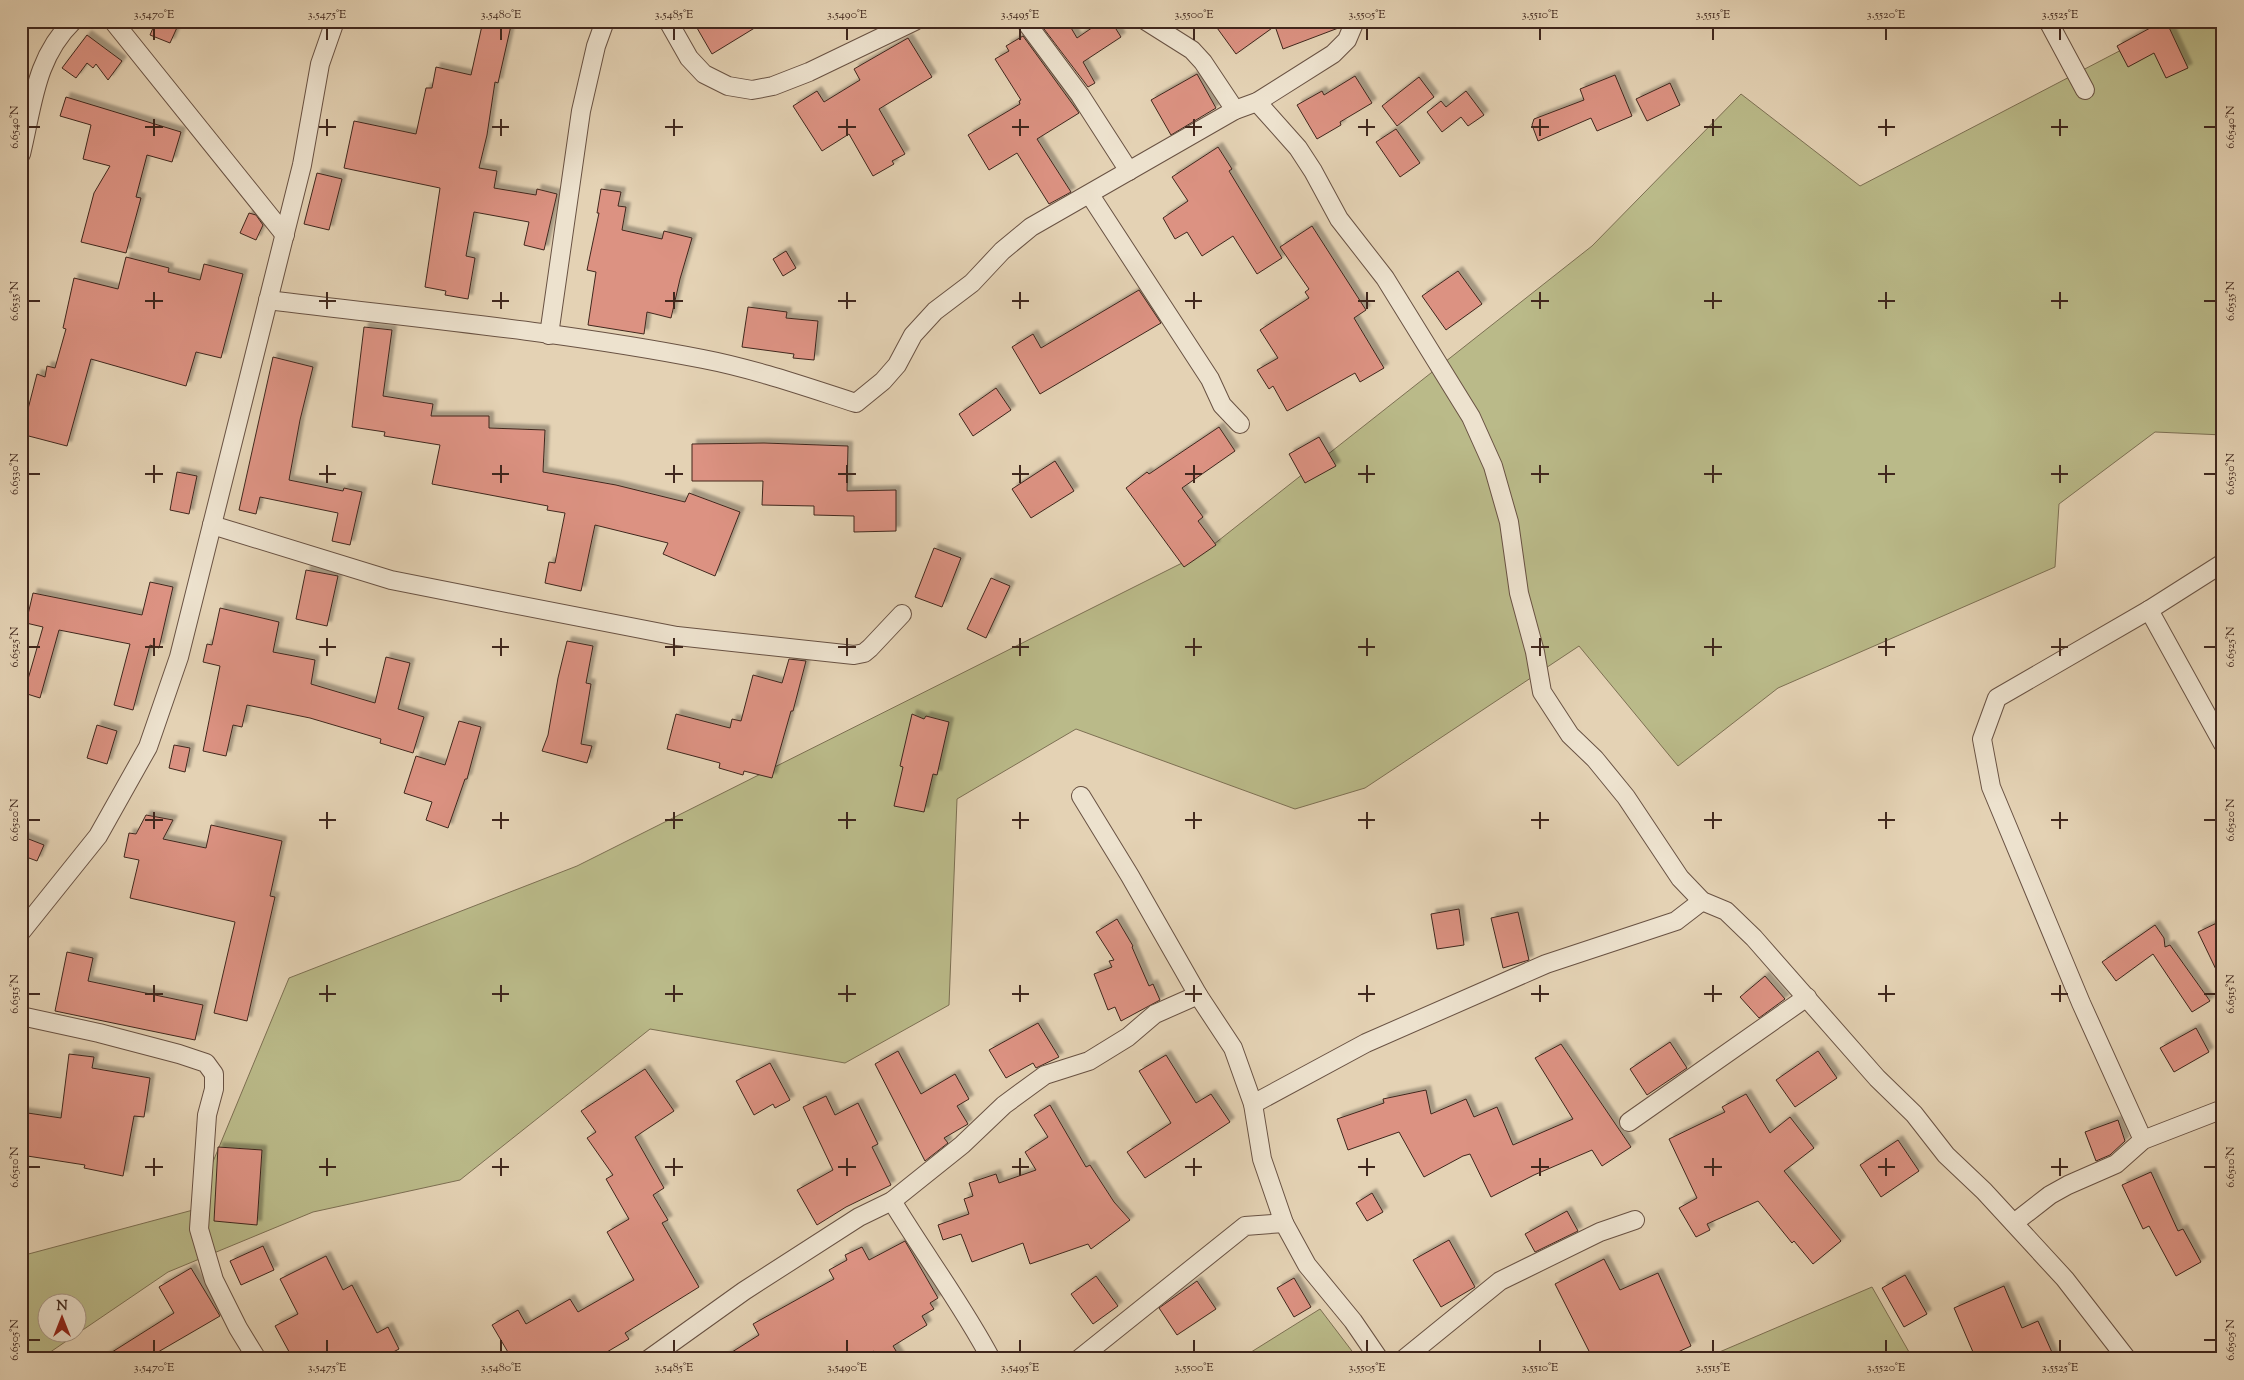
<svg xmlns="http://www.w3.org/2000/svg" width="2244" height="1380" font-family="'Sorts Mill Goudy',serif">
<defs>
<filter id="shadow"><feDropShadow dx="4.5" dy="-4.5" stdDeviation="1" flood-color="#0004"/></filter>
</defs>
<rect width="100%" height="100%" fill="#e4d2b4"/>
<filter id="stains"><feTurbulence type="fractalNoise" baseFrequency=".004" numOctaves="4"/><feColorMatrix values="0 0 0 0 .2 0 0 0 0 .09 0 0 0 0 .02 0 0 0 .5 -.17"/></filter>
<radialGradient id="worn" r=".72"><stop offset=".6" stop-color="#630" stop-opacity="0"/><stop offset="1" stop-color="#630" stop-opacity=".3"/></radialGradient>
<g fill="#baba89" stroke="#7d7053" fill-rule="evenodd">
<path d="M 2177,21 L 2223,21 L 2223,435 L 2155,432 L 2059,504 L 2055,567 L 1778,688 L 1678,766 L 1579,646 L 1365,788 L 1295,809 L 1076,729 L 957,799 L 949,1005 L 845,1063 L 650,1029 L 460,1180 L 313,1212 L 168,1272 L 40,1359 L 21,1359 L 21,1256 L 193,1210 L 289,978 L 577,866 L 1204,552 L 1592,246 L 1741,94 L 1860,186 ZM 48,1302 L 78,1302 L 78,1332 L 48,1332 Z"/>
<polygon points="1872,1287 1913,1359 1703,1359"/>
<polygon points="1320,1309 1358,1359 1240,1359"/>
</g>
<g fill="#dc9282" stroke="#40271d" filter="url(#shadow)">
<polygon points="156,21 180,21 170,43 150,35"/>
<polygon points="483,21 512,21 498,83 495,82 487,135 479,168 497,171 494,188 536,195 537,189 557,194 544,250 524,245 529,222 474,212 466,256 475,258 468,299 445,295 446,291 425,287 440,188 344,168 354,121 416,134 426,88 432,88 436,67 471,75"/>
<polygon points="693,21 766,21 712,54"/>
<polygon points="1047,21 1067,21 1077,38 1102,21 1111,21 1121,37 1083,62 1095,83 1088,87 1041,25"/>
<polygon points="1212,21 1343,21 1341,27 1283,49 1275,26 1236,54"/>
<polygon points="2163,21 2166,21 2188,68 2166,78 2154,53 2128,67 2117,46"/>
<polygon points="87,35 122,61 108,80 96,64 93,68 87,63 76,78 62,68"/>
<polygon points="1023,36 1079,113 1037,139 1071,192 1049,204 1017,153 989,170 968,135 1020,104 1019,101 1021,100 995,59 1009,51 1006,46"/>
<polygon points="908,38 932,77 879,109 905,154 892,161 894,164 873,176 849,134 822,151 793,106 817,91 824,102 860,80 854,69"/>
<polygon points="1197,74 1216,108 1171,135 1151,100"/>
<polygon points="1615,75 1632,116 1597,131 1591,118 1538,141 1532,125 1534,119 1584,100 1580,89"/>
<polygon points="1355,76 1372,103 1340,122 1341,125 1317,139 1297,105 1322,91 1324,95"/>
<polygon points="1419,77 1434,97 1397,126 1382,106"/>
<polygon points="1670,83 1680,105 1647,121 1636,99"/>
<polygon points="1466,91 1484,115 1468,126 1461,117 1442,132 1427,112 1441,101 1446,107"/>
<polygon points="66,97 181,132 172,162 147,155 136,197 141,198 126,253 81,242 94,193 110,166 83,159 91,125 60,116"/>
<polygon points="1396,129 1420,163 1400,177 1376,142"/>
<polygon points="1218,147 1232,169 1229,171 1282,258 1257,274 1233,236 1202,256 1187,232 1175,239 1163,218 1188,201 1172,177"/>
<polygon points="317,173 342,179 329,230 304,224"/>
<polygon points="601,189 621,192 618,206 626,207 622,230 662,239 664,231 692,238 680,279 671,318 647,312 644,334 588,325 596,272 587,270 599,213 597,213"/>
<polygon points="249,213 256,215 263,225 256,240 240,233"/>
<polygon points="1312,226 1366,310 1354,318 1384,368 1360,382 1355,373 1287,411 1273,386 1269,389 1257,370 1278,358 1260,330 1309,298 1305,292 1309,289 1280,247"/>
<polygon points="786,251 796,268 783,276 773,259"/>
<polygon points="126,257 169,268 168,272 200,280 204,264 243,274 221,358 196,352 186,386 91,359 67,446 21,434 21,418 24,408 28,409 37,374 45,377 47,366 55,368 66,329 63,328 74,278 118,289"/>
<polygon points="1458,271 1482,304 1446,330 1422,296"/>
<polygon points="1139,290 1161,323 1040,394 1012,347 1033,334 1041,348"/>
<polygon points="748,307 787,312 786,318 818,321 814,360 793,358 794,354 742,347"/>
<polygon points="364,327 392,330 383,396 433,404 431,416 489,416 489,428 545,430 543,472 616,485 685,502 689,493 740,512 715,576 663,554 668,543 595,525 581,591 545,583 549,562 555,563 565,513 547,510 548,506 432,484 440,445 384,436 385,432 352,427"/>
<polygon points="273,357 313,367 300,420 289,480 343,491 344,488 362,492 350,545 332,541 338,513 260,497 256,514 239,510"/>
<polygon points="996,388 1011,410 973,436 959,414"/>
<polygon points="1219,427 1235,451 1182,488 1203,517 1198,521 1216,545 1184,567 1126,488 1147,472 1149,474"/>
<polygon points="1319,437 1336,466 1305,483 1289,454"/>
<polygon points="764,443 848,446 847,491 896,490 896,531 854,532 854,516 814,515 814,506 762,505 763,481 692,481 692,444"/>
<polygon points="1055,461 1074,491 1031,518 1012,489"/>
<polygon points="177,472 197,476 189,514 170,510"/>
<polygon points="934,548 961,558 942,607 915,597"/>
<polygon points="306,570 338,576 327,626 296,619"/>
<polygon points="991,578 1010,586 986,638 967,629"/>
<polygon points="150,582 173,587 159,648 150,645 133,710 114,705 130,644 59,630 40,698 24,693 43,627 26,623 33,593 142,615"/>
<polygon points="220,608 279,622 273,652 315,660 311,684 375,703 386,657 410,663 398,709 424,717 413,753 380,743 381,739 310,718 247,705 242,727 233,725 226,756 203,751 220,666 203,662 207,644 212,645"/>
<polygon points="567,641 593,646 586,683 591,684 581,744 592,746 587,763 542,751 548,735 558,678"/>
<polygon points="789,659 806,661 793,711 791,711 772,778 744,771 743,775 719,768 720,763 667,749 676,714 730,728 732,719 741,721 753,675 782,683"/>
<polygon points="912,714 924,719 926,716 949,722 937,775 933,774 924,812 894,806 903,767 900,766"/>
<polygon points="459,721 481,727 467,779 465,779 448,828 426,820 432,802 404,793 416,756 445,765"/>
<polygon points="97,725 117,731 107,764 87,758"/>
<polygon points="174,745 190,748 185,772 169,768"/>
<polygon points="146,815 173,820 163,839 206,848 211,825 282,841 270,896 275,897 247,1021 214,1013 235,922 130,898 139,860 124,857 129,833 136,834"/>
<polygon points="21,836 44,845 37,861 21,855"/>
<polygon points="1459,909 1464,945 1437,949 1431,914"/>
<polygon points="1518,912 1529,960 1503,968 1491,918"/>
<polygon points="1117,919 1133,946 1132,947 1149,986 1153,984 1160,1000 1121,1021 1115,1007 1108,1010 1094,974 1112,967 1109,961 1114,960 1096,932"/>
<polygon points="2223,920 2223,984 2198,932"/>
<polygon points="2155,925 2164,938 2165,947 2170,945 2210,1001 2192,1012 2153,954 2116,981 2102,962"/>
<polygon points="67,952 93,958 88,981 203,1005 195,1040 55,1011"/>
<polygon points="1765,976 1785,999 1759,1018 1740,997"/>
<polygon points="1038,1023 1059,1057 1036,1068 1033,1063 1006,1078 989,1050"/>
<polygon points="2196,1028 2209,1052 2174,1072 2160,1048"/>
<polygon points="1670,1042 1687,1068 1647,1095 1630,1069"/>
<polygon points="1561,1044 1631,1147 1602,1166 1592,1150 1534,1175 1491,1197 1470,1154 1463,1156 1424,1177 1399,1132 1348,1150 1337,1119 1384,1103 1383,1099 1426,1090 1431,1114 1466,1099 1474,1117 1497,1107 1513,1145 1573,1119 1535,1058"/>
<polygon points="898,1051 921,1094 955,1074 969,1099 957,1106 968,1124 944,1138 948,1143 925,1161 875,1064"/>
<polygon points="1818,1051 1837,1078 1795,1107 1776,1080"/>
<polygon points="69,1054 94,1057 92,1068 150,1078 144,1117 134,1116 123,1176 84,1168 85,1165 21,1155 21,1112 61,1118"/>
<polygon points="1166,1055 1196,1103 1211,1094 1230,1122 1145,1178 1127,1152 1171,1123 1139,1071"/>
<polygon points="770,1063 790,1100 775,1108 773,1104 754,1115 736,1081"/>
<polygon points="645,1069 674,1111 635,1137 664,1188 653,1195 668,1220 662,1223 699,1287 625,1333 629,1339 595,1359 512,1359 492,1325 518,1310 526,1324 570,1299 578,1312 634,1280 607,1232 629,1219 606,1179 613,1175 587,1138 596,1132 581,1111"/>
<polygon points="1746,1094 1770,1133 1790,1117 1814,1148 1784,1171 1841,1241 1813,1264 1794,1241 1792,1243 1758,1201 1707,1224 1710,1230 1696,1237 1679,1208 1697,1198 1669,1139 1725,1112 1722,1107"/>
<polygon points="826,1096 835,1115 858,1103 878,1144 872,1147 891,1185 846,1207 817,1225 797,1190 833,1170 803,1107"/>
<polygon points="1050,1105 1086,1167 1090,1165 1114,1202 1130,1220 1091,1249 1088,1244 1030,1264 1023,1243 972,1262 961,1234 943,1240 938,1225 969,1214 964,1199 973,1196 969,1183 996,1174 999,1183 1036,1170 1025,1152 1048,1137 1034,1115"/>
<polygon points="2118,1120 2125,1141 2110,1155 2096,1161 2085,1132"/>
<polygon points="1898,1140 1919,1171 1881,1197 1860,1165"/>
<polygon points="218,1147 262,1150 257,1225 214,1221"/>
<polygon points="2151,1172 2178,1231 2183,1229 2201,1262 2176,1276 2149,1226 2143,1229 2122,1185"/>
<polygon points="1372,1193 1383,1212 1367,1221 1356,1203"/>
<polygon points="1567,1211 1578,1231 1535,1252 1525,1234"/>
<polygon points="1449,1240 1475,1287 1441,1307 1413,1260"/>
<polygon points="905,1241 938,1298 930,1303 934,1309 922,1316 927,1325 893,1346 901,1359 879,1359 874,1351 860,1359 721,1359 759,1335 753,1324 834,1279 829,1270 847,1260 845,1255 862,1247 869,1260"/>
<polygon points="263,1246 274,1270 241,1285 230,1261"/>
<polygon points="326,1256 343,1290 352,1285 377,1333 388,1327 399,1349 380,1359 293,1359 275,1326 298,1314 280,1279"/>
<polygon points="1604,1259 1620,1290 1658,1273 1691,1346 1663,1359 1593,1359 1555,1284"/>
<polygon points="191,1268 220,1316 146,1359 101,1359 174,1313 159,1287"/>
<polygon points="1905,1275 1927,1314 1904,1327 1882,1288"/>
<polygon points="1096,1276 1118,1306 1093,1324 1071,1294"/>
<polygon points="1294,1278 1311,1307 1294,1317 1277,1288"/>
<polygon points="1197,1281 1216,1309 1177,1335 1159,1308"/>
<polygon points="2004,1286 2022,1328 2038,1321 2055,1359 1976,1359 1954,1308"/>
</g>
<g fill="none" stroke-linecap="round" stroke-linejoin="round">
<defs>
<g id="minor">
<polyline points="113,21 285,235"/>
<polyline points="668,21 689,58 704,74 728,86 752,90 773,86 809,72 915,21"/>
<polyline points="1025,21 1080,95 1129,171"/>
<polyline points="1146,21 1192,50 1203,62 1235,110"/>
<polyline points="2048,21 2085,90"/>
<polyline points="1257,102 1298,148 1313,171 1339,219 1385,278 1471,417 1493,466 1509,522 1519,593 1535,652 1542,692 1570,735 1595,759 1626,797 1680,878 1702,901 1726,911 1754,938 1877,1078 1914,1114 1946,1155 1984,1191 2065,1279 2127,1359"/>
<path d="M 21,154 C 33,105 35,58 73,21"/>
<polyline points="1090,195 1210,379 1222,405 1240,424"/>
<path d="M 268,300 C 413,318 560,331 703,359 C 755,369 806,387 856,403 L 883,381 L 897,365 L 913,335 L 935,311 L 972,283 L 1002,251 L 1031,227 L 1235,110 L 1257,102 L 1333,54 L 1347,40 L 1355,21"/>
<polyline points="549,335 581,111 596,46 605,21"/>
<polyline points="212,525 391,580 487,599 677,636 854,655 864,653 870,648 902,614"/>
<polyline points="2149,610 2223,744"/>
<polyline points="1081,796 1130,876 1198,995 1233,1048 1253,1104 1262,1159 1284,1223"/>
<polyline points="21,932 98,836 148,747 179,657 302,165 320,64 335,21"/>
<polyline points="21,1016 99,1033 179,1054 206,1063 214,1074 214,1089 207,1115 199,1229 214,1280 238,1328 257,1359"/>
<polyline points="1253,1104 1366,1043 1546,964 1676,921 1702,901"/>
<polyline points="1629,1122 1807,997"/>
<polyline points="2143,1140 2081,1003 1991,787 1982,739 1997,698 2149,610 2223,563"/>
<path d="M 892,1201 C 924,1254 962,1304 991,1359"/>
<polyline points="2014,1223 2050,1195 2068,1185 2116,1164 2143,1140 2223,1109"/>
<polyline points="649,1359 744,1291 859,1217 892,1201 962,1145 1004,1105 1045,1075 1089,1061 1128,1037 1155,1014 1198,995"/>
<polyline points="1079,1359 1245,1226 1284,1223 1307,1265 1353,1321 1379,1359"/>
<polyline points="1404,1359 1500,1281 1600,1232 1635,1220"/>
</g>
</defs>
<use href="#minor" stroke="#695243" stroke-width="20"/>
<use href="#minor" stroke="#ede2ce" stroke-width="18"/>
</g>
<path fill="none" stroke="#40271d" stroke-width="2" d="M 154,28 L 154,40M 327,28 L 327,40M 501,28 L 501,40M 674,28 L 674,40M 847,28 L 847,40M 1020,28 L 1020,40M 1194,28 L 1194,40M 1367,28 L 1367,40M 1540,28 L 1540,40M 1713,28 L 1713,40M 1886,28 L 1886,40M 2060,28 L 2060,40M 154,119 L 154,136M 327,119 L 327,136M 501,119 L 501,136M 674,119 L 674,136M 847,119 L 847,136M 1020,119 L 1020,136M 1194,119 L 1194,136M 1367,119 L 1367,136M 1540,119 L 1540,136M 1713,119 L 1713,136M 1886,119 L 1886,136M 2060,119 L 2060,136M 28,127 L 40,127M 145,127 L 163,127M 319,127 L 336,127M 492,127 L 509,127M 665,127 L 683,127M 838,127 L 856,127M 1012,127 L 1029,127M 1185,127 L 1202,127M 1358,127 L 1375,127M 1531,127 L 1549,127M 1704,127 L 1722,127M 1878,127 L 1895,127M 2051,127 L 2068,127M 2204,127 L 2216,127M 154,292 L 154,309M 327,292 L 327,309M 501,292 L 501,309M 674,292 L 674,309M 847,292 L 847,309M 1020,292 L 1020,309M 1194,292 L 1194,309M 1367,292 L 1367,309M 1540,292 L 1540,309M 1713,292 L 1713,309M 1886,292 L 1886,309M 2060,292 L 2060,309M 28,301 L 40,301M 145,301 L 163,301M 319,301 L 336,301M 492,301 L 509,301M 665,301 L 683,301M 838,301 L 856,301M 1012,301 L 1029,301M 1185,301 L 1202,301M 1358,301 L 1375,301M 1531,301 L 1549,301M 1704,301 L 1722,301M 1878,301 L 1895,301M 2051,301 L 2068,301M 2204,301 L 2216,301M 154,465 L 154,483M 327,465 L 327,483M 501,465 L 501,483M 674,465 L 674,483M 847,465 L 847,483M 1020,465 L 1020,483M 1194,465 L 1194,483M 1367,465 L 1367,483M 1540,465 L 1540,483M 1713,465 L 1713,483M 1886,465 L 1886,483M 2060,465 L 2060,483M 28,474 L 40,474M 145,474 L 163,474M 319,474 L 336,474M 492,474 L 509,474M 665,474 L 683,474M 838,474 L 856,474M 1012,474 L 1029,474M 1185,474 L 1202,474M 1358,474 L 1375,474M 1531,474 L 1549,474M 1704,474 L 1722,474M 1878,474 L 1895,474M 2051,474 L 2068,474M 2204,474 L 2216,474M 154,638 L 154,656M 327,638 L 327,656M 501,638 L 501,656M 674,638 L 674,656M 847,638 L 847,656M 1020,638 L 1020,656M 1194,638 L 1194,656M 1367,638 L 1367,656M 1540,638 L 1540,656M 1713,638 L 1713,656M 1886,638 L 1886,656M 2060,638 L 2060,656M 28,647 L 40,647M 145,647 L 163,647M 319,647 L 336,647M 492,647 L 509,647M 665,647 L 683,647M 838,647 L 856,647M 1012,647 L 1029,647M 1185,647 L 1202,647M 1358,647 L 1375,647M 1531,647 L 1549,647M 1704,647 L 1722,647M 1878,647 L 1895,647M 2051,647 L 2068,647M 2204,647 L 2216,647M 154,812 L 154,829M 327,812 L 327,829M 501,812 L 501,829M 674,812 L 674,829M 847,812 L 847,829M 1020,812 L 1020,829M 1194,812 L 1194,829M 1367,812 L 1367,829M 1540,812 L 1540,829M 1713,812 L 1713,829M 1886,812 L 1886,829M 2060,812 L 2060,829M 28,820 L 40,820M 145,820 L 163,820M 319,820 L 336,820M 492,820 L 509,820M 665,820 L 683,820M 838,820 L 856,820M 1012,820 L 1029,820M 1185,820 L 1202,820M 1358,820 L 1375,820M 1531,820 L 1549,820M 1704,820 L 1722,820M 1878,820 L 1895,820M 2051,820 L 2068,820M 2204,820 L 2216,820M 154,985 L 154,1002M 327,985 L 327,1002M 501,985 L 501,1002M 674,985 L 674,1002M 847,985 L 847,1002M 1020,985 L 1020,1002M 1194,985 L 1194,1002M 1367,985 L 1367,1002M 1540,985 L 1540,1002M 1713,985 L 1713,1002M 1886,985 L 1886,1002M 2060,985 L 2060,1002M 28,994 L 40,994M 145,994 L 163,994M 319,994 L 336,994M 492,994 L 509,994M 665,994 L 683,994M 838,994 L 856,994M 1012,994 L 1029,994M 1185,994 L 1202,994M 1358,994 L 1375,994M 1531,994 L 1549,994M 1704,994 L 1722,994M 1878,994 L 1895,994M 2051,994 L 2068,994M 2204,994 L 2216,994M 154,1158 L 154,1176M 327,1158 L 327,1176M 501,1158 L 501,1176M 674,1158 L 674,1176M 847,1158 L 847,1176M 1020,1158 L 1020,1176M 1194,1158 L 1194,1176M 1367,1158 L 1367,1176M 1540,1158 L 1540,1176M 1713,1158 L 1713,1176M 1886,1158 L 1886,1176M 2060,1158 L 2060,1176M 28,1167 L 40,1167M 145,1167 L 163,1167M 319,1167 L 336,1167M 492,1167 L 509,1167M 665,1167 L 683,1167M 838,1167 L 856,1167M 1012,1167 L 1029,1167M 1185,1167 L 1202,1167M 1358,1167 L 1375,1167M 1531,1167 L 1549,1167M 1704,1167 L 1722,1167M 1878,1167 L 1895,1167M 2051,1167 L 2068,1167M 2204,1167 L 2216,1167M 28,1340 L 40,1340M 154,1340 L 154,1352M 327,1340 L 327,1352M 501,1340 L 501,1352M 674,1340 L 674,1352M 847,1340 L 847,1352M 1020,1340 L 1020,1352M 1194,1340 L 1194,1352M 1367,1340 L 1367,1352M 1540,1340 L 1540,1352M 1713,1340 L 1713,1352M 1886,1340 L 1886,1352M 2060,1340 L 2060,1352M 2204,1340 L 2216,1340"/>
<rect width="2244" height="1380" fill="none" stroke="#e4d2b4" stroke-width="55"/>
<g transform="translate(62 1318)"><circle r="24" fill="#ede2ce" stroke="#a89787"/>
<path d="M0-4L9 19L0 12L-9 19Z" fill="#8f2418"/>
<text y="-8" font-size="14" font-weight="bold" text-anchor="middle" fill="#40271d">N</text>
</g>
<rect x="28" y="28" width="2188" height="1324" fill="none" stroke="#40271d" stroke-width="2"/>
<g font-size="12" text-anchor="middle" fill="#40271d">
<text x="154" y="18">3.5470°E</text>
<text x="327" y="18">3.5475°E</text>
<text x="501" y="18">3.5480°E</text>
<text x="674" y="18">3.5485°E</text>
<text x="847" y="18">3.5490°E</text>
<text x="1020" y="18">3.5495°E</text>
<text x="1194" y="18">3.5500°E</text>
<text x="1367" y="18">3.5505°E</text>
<text x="1540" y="18">3.5510°E</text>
<text x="1713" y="18">3.5515°E</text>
<text x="1886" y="18">3.5520°E</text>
<text x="2060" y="18">3.5525°E</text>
<text transform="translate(14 127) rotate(-90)" y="4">6.6540°N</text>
<text transform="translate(2230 127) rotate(-90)" y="4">6.6540°N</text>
<text transform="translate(14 301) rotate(-90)" y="4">6.6535°N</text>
<text transform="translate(2230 301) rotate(-90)" y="4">6.6535°N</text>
<text transform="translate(14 474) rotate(-90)" y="4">6.6530°N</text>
<text transform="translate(2230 474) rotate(-90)" y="4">6.6530°N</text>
<text transform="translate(14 647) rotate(-90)" y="4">6.6525°N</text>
<text transform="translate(2230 647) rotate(-90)" y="4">6.6525°N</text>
<text transform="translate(14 820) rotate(-90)" y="4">6.6520°N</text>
<text transform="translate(2230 820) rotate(-90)" y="4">6.6520°N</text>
<text transform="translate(14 994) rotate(-90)" y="4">6.6515°N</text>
<text transform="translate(2230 994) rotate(-90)" y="4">6.6515°N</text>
<text transform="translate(14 1167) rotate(-90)" y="4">6.6510°N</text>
<text transform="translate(2230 1167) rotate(-90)" y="4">6.6510°N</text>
<text transform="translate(14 1340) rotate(-90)" y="4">6.6505°N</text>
<text transform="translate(2230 1340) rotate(-90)" y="4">6.6505°N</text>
<text x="154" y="1371">3.5470°E</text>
<text x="327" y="1371">3.5475°E</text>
<text x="501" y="1371">3.5480°E</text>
<text x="674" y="1371">3.5485°E</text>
<text x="847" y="1371">3.5490°E</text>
<text x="1020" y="1371">3.5495°E</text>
<text x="1194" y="1371">3.5500°E</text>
<text x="1367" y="1371">3.5505°E</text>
<text x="1540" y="1371">3.5510°E</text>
<text x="1713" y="1371">3.5515°E</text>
<text x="1886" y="1371">3.5520°E</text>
<text x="2060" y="1371">3.5525°E</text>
</g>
<rect width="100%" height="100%" filter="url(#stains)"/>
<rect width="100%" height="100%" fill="url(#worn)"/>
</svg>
